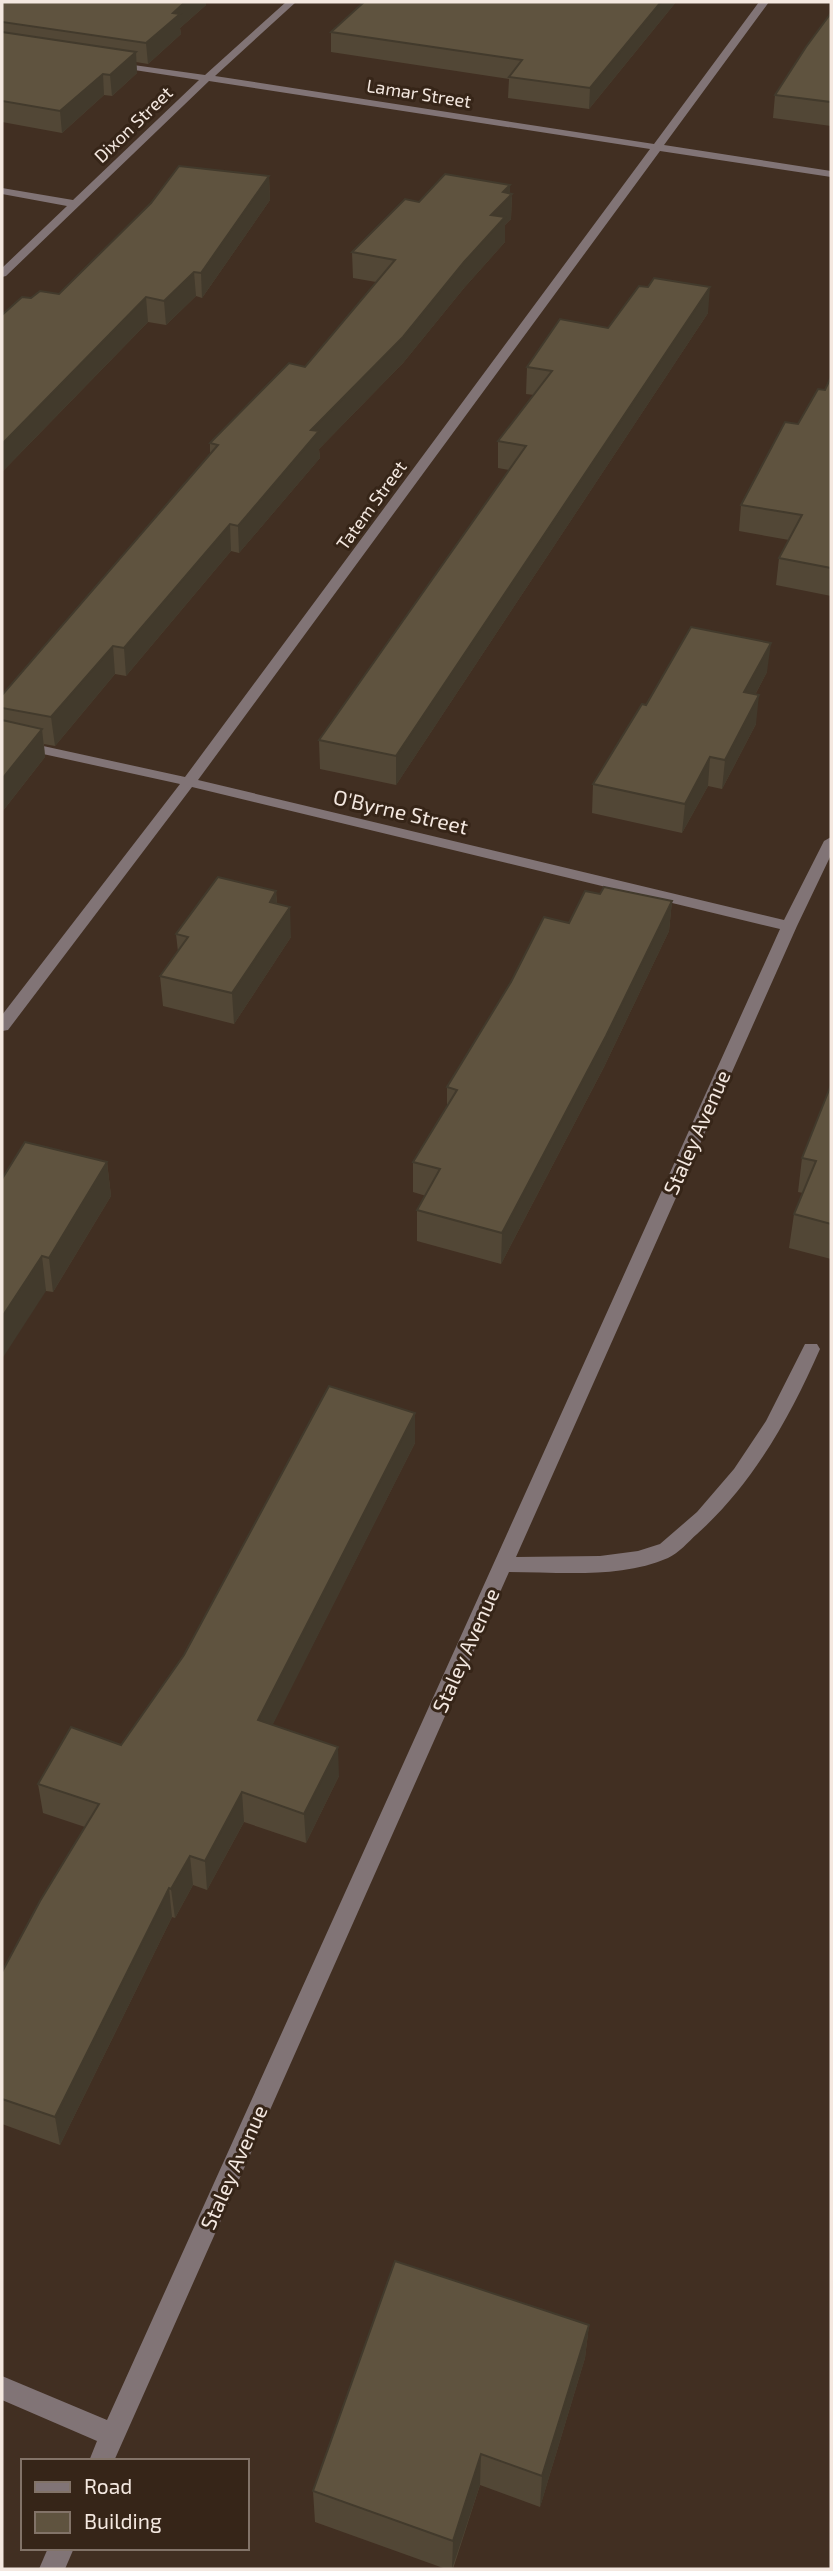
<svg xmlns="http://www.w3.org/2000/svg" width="833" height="2571" font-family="'Exo 2',sans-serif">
<rect width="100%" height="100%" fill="#412f22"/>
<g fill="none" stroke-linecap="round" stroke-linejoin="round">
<g fill="#817476" fill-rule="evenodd">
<path d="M 286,2 L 296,2 L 215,76 L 654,144 L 759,2 L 769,2 L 664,145 L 831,171 L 831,177 L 660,151 L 198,780 L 784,920 L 824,841 L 831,837 L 831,855 L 797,926 L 516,1557 L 600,1556 L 638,1551 L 660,1544 L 697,1512 L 734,1469 L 766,1421 L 805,1344 L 817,1344 L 820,1349 C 790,1417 753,1484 697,1534 C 688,1542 679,1553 668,1558 C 620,1579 559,1572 509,1572 L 114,2461 L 89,2461 L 97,2441 L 2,2400 L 2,2376 L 107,2420 L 780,929 L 192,787 L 8,1030 L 2,1031 L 2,1015 L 180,784 L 2,745 L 2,737 L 185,777 L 650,149 L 209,81 L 6,276 L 2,277 L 2,268 L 67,206 L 2,194 L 2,188 L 73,200 L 199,80 L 115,67 L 112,66 L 112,62 L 205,75 Z"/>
<polygon points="48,2548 74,2548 65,2569 39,2569"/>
</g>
</g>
<g fill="#524736">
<polygon points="2,2 206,2 206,5 180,28 181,34 148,64 136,62 137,73 112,96 104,95 62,133 2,122"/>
<polygon points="364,2 676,2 589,109 508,98 509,79 331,52 331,32"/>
<polygon points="831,13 831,126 773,118 775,95"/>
<polygon points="269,176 270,200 202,298 196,296 166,325 148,322 2,472 2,315 31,298 59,294"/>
<polygon points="510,193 512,194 511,219 505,225 505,242 464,288 403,363 319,449 320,458 239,553 231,551 126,676 115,674 55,746 44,744 45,757 2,812 2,695 210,454 210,443 305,367 376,282 353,278 352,252 419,202"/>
<polygon points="708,313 396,785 320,769 319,740 509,470 498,468 498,441 534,395 526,394 527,367 608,328"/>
<polygon points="831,377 831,596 776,585 779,558 789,540 739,531 741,505 798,424 825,390"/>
<polygon points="767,672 755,695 756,724 722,789 708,786 682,833 592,813 593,784 646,705"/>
<polygon points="276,891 277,904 291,937 234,1024 163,1006 160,976 178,952 176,934"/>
<polygon points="600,894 672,901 669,931 604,1067 501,1264 417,1241 417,1210 426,1196 413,1192 413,1162 447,1106 447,1087 569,923"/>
<polygon points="831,1085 831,1259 789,1248 794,1214 803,1193 798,1192 802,1158"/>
<polygon points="107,1162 111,1196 53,1292 46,1291 2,1179"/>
<polygon points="415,1413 415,1443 272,1725 339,1776 306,1843 244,1822 207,1890 193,1885 175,1918 172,1917 60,2145 2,2124 2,1972 85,1827 43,1813 38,1784 121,1745 184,1655"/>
<polygon points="589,2325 585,2358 540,2507 480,2485 453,2569 446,2569 315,2522 313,2491"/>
</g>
<g fill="#423a2c">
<polygon points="185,2 206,2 206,5 180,28 181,34 148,64 146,43 173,13"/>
<polygon points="661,2 676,2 589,109 590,88"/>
<polygon points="136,52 137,73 112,96 110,75"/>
<polygon points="103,74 104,95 62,133 60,111"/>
<polygon points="269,176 270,200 202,298 201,273"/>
<polygon points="510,185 510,196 512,194 511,219 505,225 505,242 464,288 403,363 319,449 320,458 239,553 238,526 311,430 491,215 503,192"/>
<polygon points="194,272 196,296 166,325 164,301"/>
<polygon points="710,287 708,313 396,785 396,756"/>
<polygon points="146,297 148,322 2,472 2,444"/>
<polygon points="230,524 231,551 126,676 124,648"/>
<polygon points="771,643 767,672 741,721 744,692"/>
<polygon points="113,646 115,674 55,746 51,717"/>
<polygon points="759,695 756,724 722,789 725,760"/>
<polygon points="42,729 45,757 2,812 2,779"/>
<polygon points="710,757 708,786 682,833 685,804"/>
<polygon points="276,891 278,921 270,902"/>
<polygon points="672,901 669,931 604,1067 501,1264 502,1233"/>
<polygon points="290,907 291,937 234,1024 232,993"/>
<polygon points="107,1162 111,1196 53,1292 49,1258"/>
<polygon points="42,1256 46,1291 2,1359 2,1317"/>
<polygon points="415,1413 415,1443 260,1750 258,1720"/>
<polygon points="338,1747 339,1776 306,1843 304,1814"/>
<polygon points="242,1792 244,1822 207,1890 205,1861"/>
<polygon points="190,1856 193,1885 175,1918 171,1889"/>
<polygon points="169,1888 172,1917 60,2145 55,2117"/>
<polygon points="589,2325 585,2358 540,2507 542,2476"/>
<polygon points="481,2454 480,2485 452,2569 453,2541"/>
</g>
<g fill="#5f533f" stroke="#423a2c" stroke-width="2">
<polygon points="2,2 185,2 173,13 180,14 146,43 2,22"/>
<polygon points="364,2 661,2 590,88 509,77 522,60 331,32"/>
<polygon points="831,13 831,102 775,95 806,47"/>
<polygon points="2,32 136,52 110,75 103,74 60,111 2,101"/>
<polygon points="179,166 269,176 201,273 194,272 164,301 146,297 2,444 2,315 22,297 31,298 40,291 59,294 151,203"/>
<polygon points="445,174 510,185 503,192 512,194 491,215 505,217 464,262 403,337 311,430 319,431 238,526 230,524 124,648 113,646 51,717 2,708 2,695 218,445 210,443 289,363 305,367 395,260 352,252 405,199 419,202"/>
<polygon points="654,278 710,287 396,756 319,740 526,446 498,441 552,371 527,367 560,319 608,328 639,286 648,287"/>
<polygon points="831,377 831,568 779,558 802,515 741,505 785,422 798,424 818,389 825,390"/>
<polygon points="691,627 771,643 744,692 759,695 725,760 710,757 685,804 593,784 642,704 646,705"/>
<polygon points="2,720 42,729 2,779"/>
<polygon points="218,877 276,891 270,902 290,907 232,993 160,976 188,937 176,934"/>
<polygon points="604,887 672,901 606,1036 502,1233 417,1210 440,1169 413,1162 457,1090 447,1087 511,982 544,917 569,923 585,891 600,894"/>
<polygon points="831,1085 831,1224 794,1214 816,1161 802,1158"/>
<polygon points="25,1142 107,1162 49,1258 42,1256 2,1317 2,1179"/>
<polygon points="329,1386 415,1413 258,1720 338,1747 304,1814 242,1792 205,1861 190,1856 171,1889 169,1888 55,2117 2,2099 2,1972 40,1901 99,1804 38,1784 71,1727 121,1745 184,1655"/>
<polygon points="395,2261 589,2325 542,2476 481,2454 453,2541 313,2491"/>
</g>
<g text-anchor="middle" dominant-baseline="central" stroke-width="6" stroke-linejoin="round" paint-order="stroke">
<g font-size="18" fill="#f4e8e0" stroke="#362518">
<text transform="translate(419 93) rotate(9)">Lamar Street</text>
<text transform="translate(133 124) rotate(-44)">Dixon Street</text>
<text transform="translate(371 505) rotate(-54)">Tatem Street</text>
</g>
<g font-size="21" fill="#f4e8e0" stroke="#362518">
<text transform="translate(401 811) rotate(13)">O'Byrne Street</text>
<text transform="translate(696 1132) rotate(-66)">Staley Avenue</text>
<text transform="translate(465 1650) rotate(-66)">Staley Avenue</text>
<text transform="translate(233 2167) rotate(-66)">Staley Avenue</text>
</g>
</g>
<rect width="833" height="2571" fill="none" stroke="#f4e8e0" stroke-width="7"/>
<rect x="21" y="2459" width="228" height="91" fill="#362518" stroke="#827368" stroke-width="2"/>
<rect x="35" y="2482" width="35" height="10" fill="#817476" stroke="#827368" stroke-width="2"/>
<text x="84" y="2494" font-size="21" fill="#f4e8e0">Road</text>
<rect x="35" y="2512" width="35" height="21" fill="#5f533f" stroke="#827368" stroke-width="2"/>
<text x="84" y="2529" font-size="21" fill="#f4e8e0">Building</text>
</svg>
